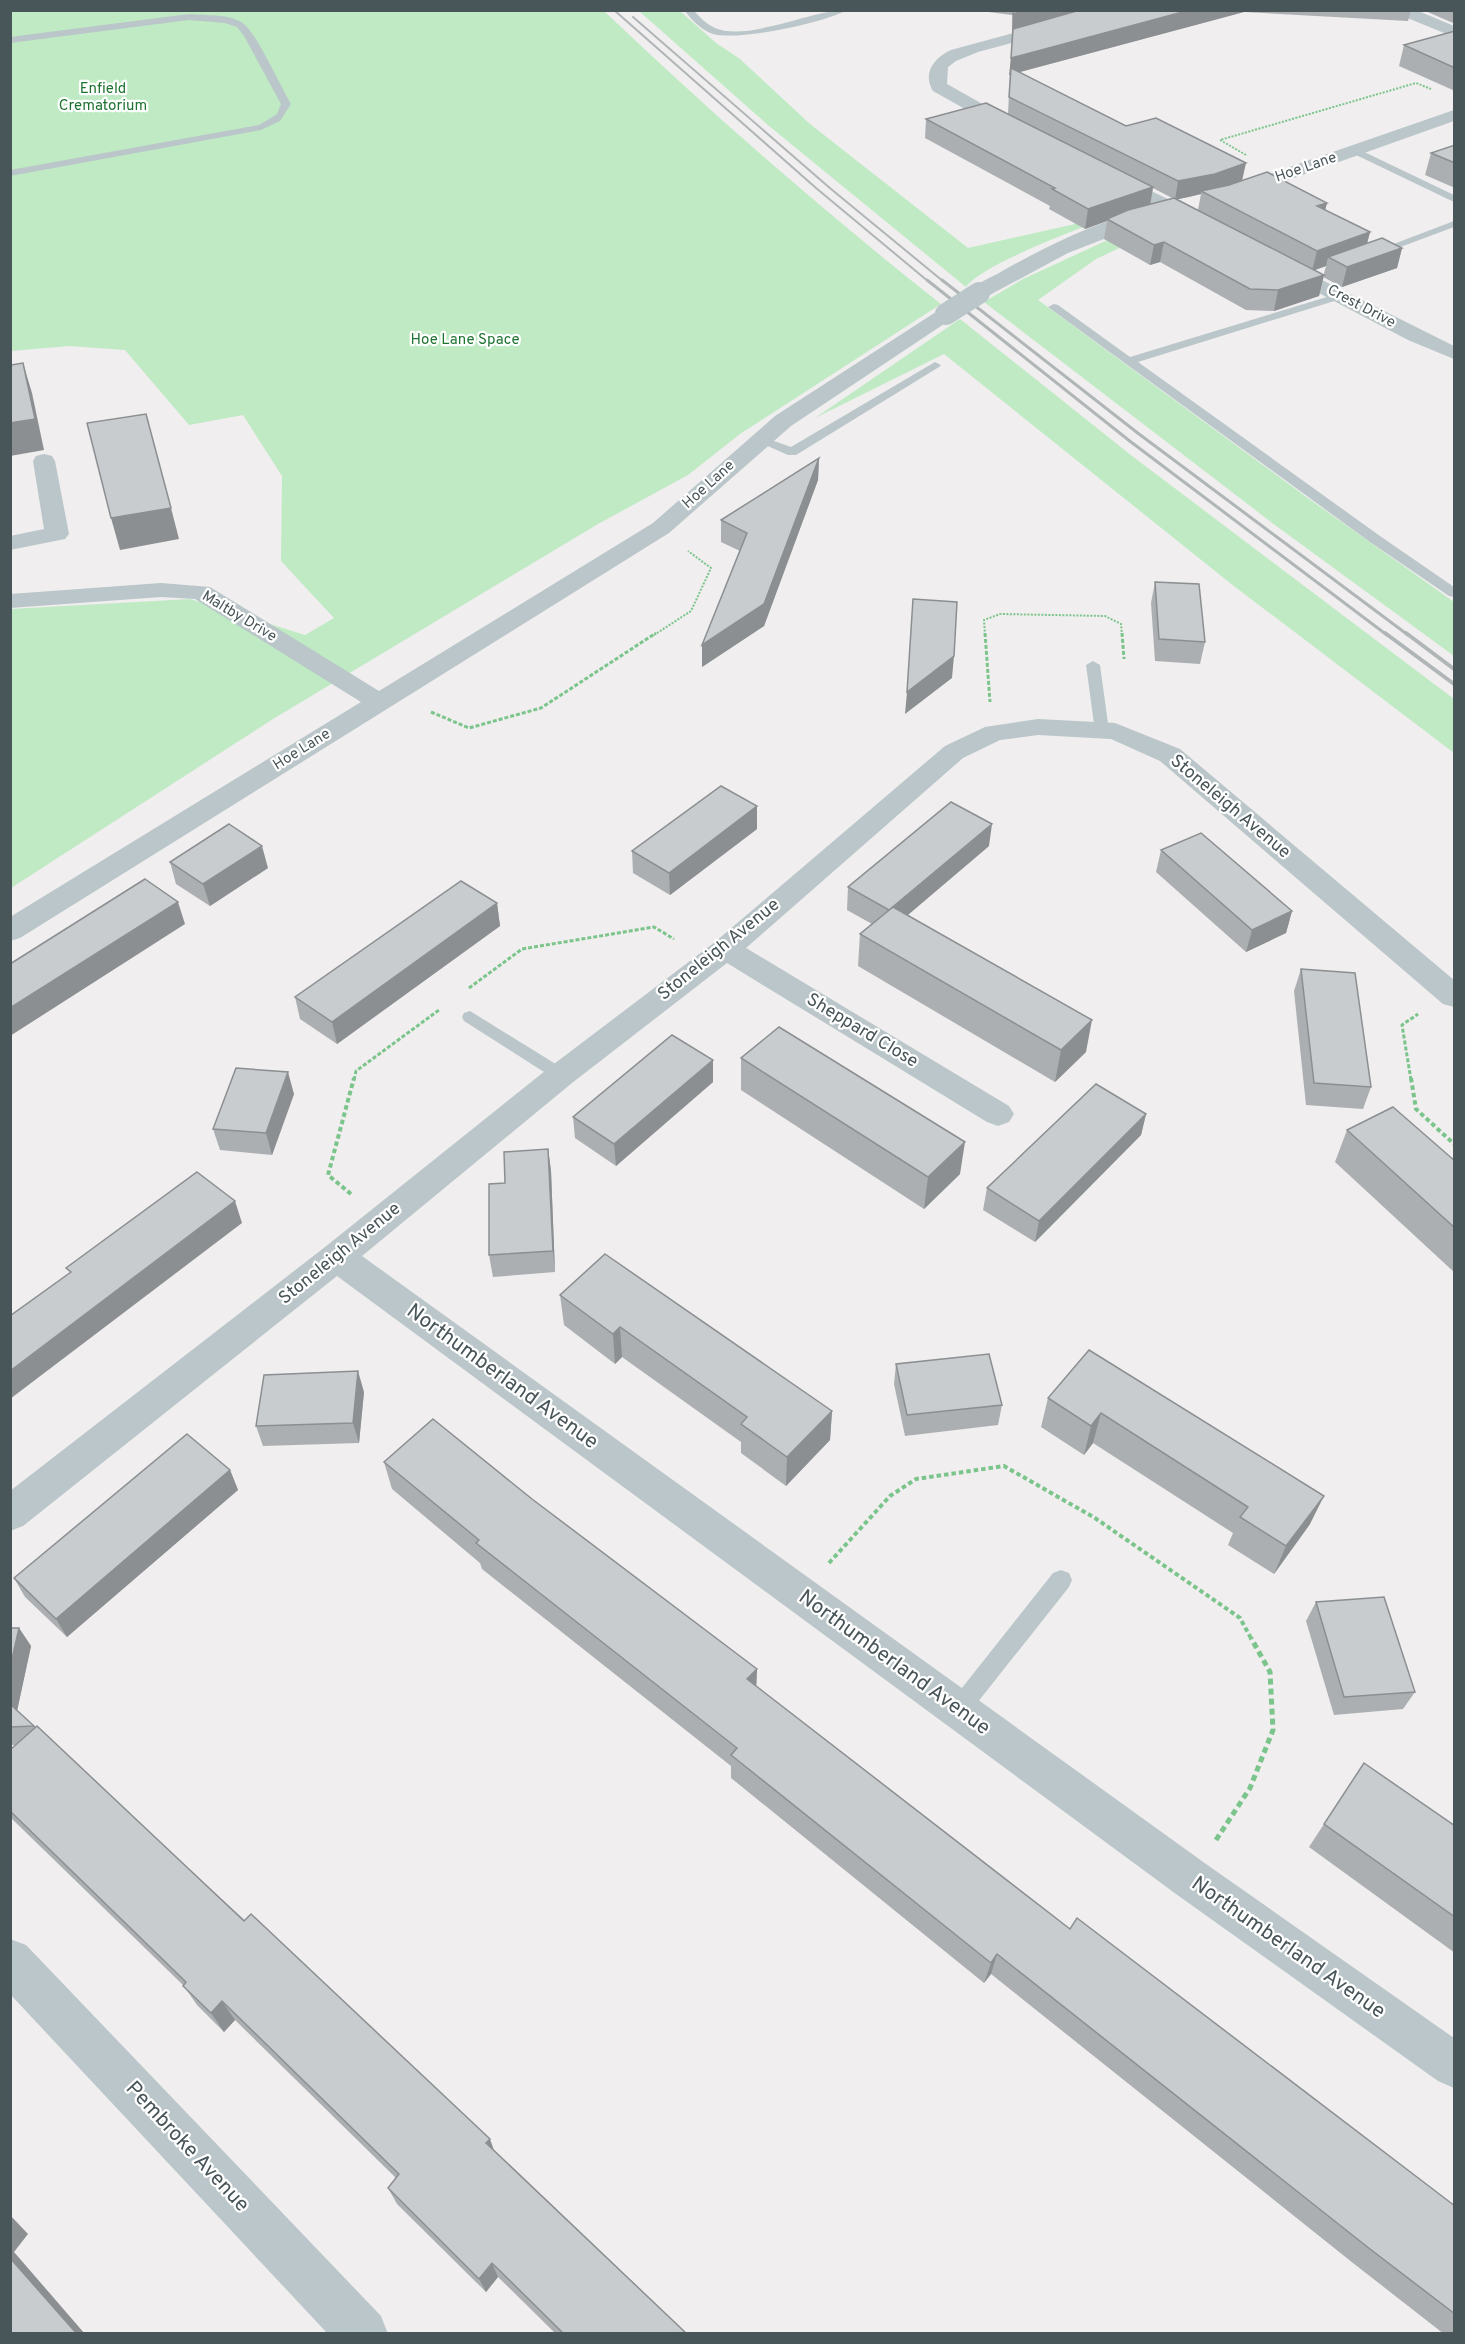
<svg xmlns="http://www.w3.org/2000/svg" width="1465" height="2344" font-family="Overpass,sans-serif">
<rect width="100%" height="100%" fill="#f0eeee"/>
<g fill="#bfeac4">
<path d="M 10,11 L 604,11 C 711,113 824,212 941,304 L 740,434 L 688,475 L 598,524 L 273,719 L 11,888 L 11,609 L 190,599 L 305,635 L 334,618 L 281,561 L 282,476 L 243,415 L 189,425 L 125,350 L 69,346 L 11,351 Z"/>
<path d="M 639,11 L 680,11 L 716,43 L 740,59 L 810,124 L 968,248 L 1111,216 C 1081,228 982,264 966,287 L 769,126 Z"/>
<polygon points="1136,227 1147,235 1096,259 1038,300 1305,496 1454,602 1454,656 1275,525 984,302 1023,279"/>
<polygon points="960,319 1132,456 1454,699 1454,753 1230,583 944,354 815,418"/>
</g>
<g fill="none" stroke-linecap="round" stroke-linejoin="round">
<g stroke="#7bc58c" stroke-width="2" stroke-dasharray="2 1.5" stroke-linecap="butt">
<polyline points="1246,155 1220,140 1416,83 1431,89"/>
<polyline points="654,635 691,611 711,568 688,551"/>
<polyline points="985,635 984,620 1000,614 1105,616 1121,624 1122,635"/>
</g>
<g stroke="#7bc58c" stroke-width="3" stroke-dasharray="4 2" stroke-linecap="butt">
<polyline points="985,633 990,702"/>
<polyline points="1122,633 1124,659"/>
<polyline points="431,712 469,728 541,708 656,633"/>
<polyline points="469,988 522,949 654,927 674,939"/>
<polyline points="354,1080 356,1071 439,1010"/>
<polyline points="1411,1080 1402,1025 1418,1014"/>
</g>
<g stroke="#7bc58c" stroke-width="4" stroke-dasharray="4.5 3" stroke-linecap="butt">
<polyline points="1411,1078 1416,1109 1454,1144"/>
<polyline points="351,1194 328,1175 354,1078"/>
<polyline points="829,1563 890,1496 916,1479 1004,1466 1095,1518 1240,1618 1252,1640"/>
</g>
<polyline stroke="#7bc58c" stroke-width="5" stroke-dasharray="6 4" stroke-linecap="butt" points="1216,1840 1250,1788 1273,1730 1270,1672 1251,1638"/>
<g fill="#bac6c9" fill-rule="evenodd">
<path d="M 684,10 L 693,10 C 700,17 706,24 715,28 C 747,42 811,10 847,10 C 824,23 739,41 713,34 C 701,30 692,20 684,10 Z"/>
<path d="M 189,14 C 205,16 230,13 244,24 C 256,33 281,87 291,104 L 280,121 L 261,130 L 10,176 L 10,170 L 259,125 L 277,114 L 281,104 L 244,36 L 237,27 L 225,23 L 189,20 L 10,43 L 10,37 Z"/>
<polygon points="1352,149 1358,149 1454,195 1454,202 1352,153"/>
<polygon points="1454,221 1454,227 1379,255 1371,255 1370,253"/>
<polygon points="1340,293 1346,296 1344,298 1138,362 1380,536 1454,587 1454,597 1449,596 1370,542 1048,307 1054,304 1058,305 1130,357"/>
<polygon points="935,362 941,365 939,367 796,455 788,455 754,440 760,436 791,447"/>
<polygon points="1093,661 1100,665 1109,731 1102,735 1095,731 1086,665"/>
<polygon points="470,1011 567,1071 570,1075 567,1079 561,1081 555,1079 464,1021 462,1017 464,1013"/>
<polygon points="1061,1570 1069,1573 1072,1580 1069,1587 966,1717 958,1721 950,1717 947,1710 950,1703 1053,1573"/>
</g>
<g fill="#bac6c9" fill-rule="evenodd">
<path d="M 1097,10 L 1126,10 L 1124,13 L 978,52 L 956,61 L 948,67 L 947,84 L 1018,124 L 1021,128 L 1018,132 L 1006,132 L 933,91 C 922,73 934,58 951,50 Z"/>
<polygon points="1393,10 1416,10 1454,26 1454,37 1395,13"/>
<polygon points="1454,110 1454,121 1243,196 1229,196 1227,192 1229,188"/>
<polygon points="1112,172 1207,218 1210,222 1207,226 1193,226 1105,182 1103,178 1105,174"/>
<path d="M 1148,209 L 1155,211 L 1158,215 L 1155,219 L 1068,253 L 986,297 L 972,297 L 969,293 C 975,284 989,278 999,273 C 1046,246 1096,222 1148,209 Z"/>
<polygon points="1282,260 1454,346 1454,359 1408,340 1275,270 1272,266 1275,262"/>
<polygon points="946,308 953,310 956,314 953,318 791,426 669,533 20,938 10,941 10,917 361,702 195,599 161,597 10,608 10,594 161,583 210,587 379,691 653,523 775,416 939,310"/>
<polygon points="44,454 52,456 55,461 69,534 65,539 10,550 10,536 44,529 33,461 36,456"/>
<polygon points="1038,719 1115,723 1180,749 1454,980 1454,1007 1443,1004 1160,761 1111,739 1038,735 1000,740 963,758 746,948 1009,1106 1014,1114 1009,1122 998,1126 987,1122 727,963 572,1083 362,1256 1206,1864 1454,2038 1454,2088 1438,2081 1176,1894 337,1276 23,1526 10,1531 10,1491 325,1247 550,1067 715,942 945,746 985,727"/>
<polygon points="10,1939 26,1945 381,2316 388,2334 328,2334 10,1994"/>
</g>
<g stroke="#b0b5b7" stroke-width="2">
<polyline points="614,10 816,188 929,282"/>
<polyline points="633,17 831,189 944,282"/>
</g>
<g stroke="#b0b5b7" stroke-width="3">
<polyline points="927,280 1131,442 1387,635"/>
<polyline points="942,280 1139,434 1408,635"/>
</g>
<g stroke="#b0b5b7" stroke-width="4">
<polyline points="1385,633 1454,684"/>
<polyline points="1406,633 1454,669"/>
</g>
<polyline stroke="#bac6c9" stroke-width="22" points="946,314 979,293"/>
</g>
<g fill="#acafb2" fill-rule="evenodd">
<path d="M 973,10 L 1411,10 L 1408,21 L 1244,12 L 1020,72 L 1126,126 L 1242,180 L 1327,203 L 1325,210 L 1370,232 L 1367,243 L 1402,248 L 1397,268 L 1342,287 L 1323,277 L 1326,266 L 1315,270 L 1324,275 L 1319,296 L 1274,311 L 1246,310 L 1160,262 L 1150,265 L 1104,239 L 1107,221 L 1085,229 L 1049,209 L 1050,206 L 925,138 L 926,119 L 1008,114 L 1012,31 L 1012,15 ZM 1153,188 L 1172,198 L 1150,204 ZM 1201,194 L 1198,210 L 1177,199 L 1189,197 Z"/>
<polygon points="1423,10 1455,10 1455,23 1453,23"/>
<polygon points="1455,31 1455,91 1399,66 1404,45"/>
<polygon points="1455,145 1455,188 1425,175 1431,153"/>
<polygon points="819,458 818,480 764,626 702,667 702,645 740,551 721,542 721,520"/>
<polygon points="1155,582 1205,642 1200,664 1155,661 1151,603"/>
<polygon points="757,806 757,829 670,895 633,873 632,851"/>
<polygon points="989,846 907,915 1086,1052 1055,1082 858,966 860,934 872,924 847,910 848,887"/>
<polygon points="1161,850 1292,911 1286,933 1246,952 1156,872"/>
<polygon points="170,862 268,868 210,906 176,884"/>
<polygon points="497,903 500,926 337,1044 300,1019 295,997"/>
<polygon points="1301,969 1371,1087 1363,1109 1306,1105 1294,991"/>
<polygon points="741,1058 960,1174 924,1209 741,1090"/>
<polygon points="713,1060 713,1082 616,1166 575,1138 573,1117"/>
<polygon points="294,1094 272,1155 220,1150 213,1129"/>
<polygon points="1146,1114 1141,1135 1035,1242 983,1210 987,1188"/>
<polygon points="1347,1130 1455,1161 1455,1273 1335,1162"/>
<polygon points="548,1149 551,1171 555,1272 493,1277 489,1255 505,1183"/>
<polygon points="560,1295 832,1411 830,1440 786,1486 741,1453 741,1442 622,1357 615,1364 564,1325"/>
<polygon points="1089,1350 1310,1524 1274,1574 1228,1545 1233,1533 1093,1443 1084,1455 1041,1427 1048,1398"/>
<polygon points="896,1364 1002,1405 998,1425 905,1436 894,1384"/>
<polygon points="364,1392 359,1443 263,1446 256,1426"/>
<polygon points="384,1462 532,1499 757,1669 756,1687 1070,1929 1455,2206 1455,2334 1444,2334 1353,2263 991,1974 984,1983 731,1778 731,1766 482,1569 480,1563 392,1489"/>
<polygon points="230,1470 238,1490 67,1637 25,1597 14,1578"/>
<polygon points="1316,1602 1415,1692 1403,1709 1334,1715 1306,1621"/>
<polygon points="10,1628 19,1628 31,1646 17,1710 494,2150 687,2334 556,2334 498,2277 486,2292 397,2204 388,2188 396,2178 235,2020 224,2032 197,2005 184,1986 10,1817 10,1750 16,1745 10,1745"/>
<polygon points="1324,1824 1455,1826 1455,1953 1309,1847"/>
</g>
<g fill="#8c8f91">
<polygon points="1025,10 1087,10 1012,31 1013,14"/>
<polygon points="1190,10 1245,10 1244,12 1009,75 1011,58"/>
<polygon points="1246,163 1242,181 1205,193 1201,191 1201,194 1175,200 1178,181"/>
<polygon points="1153,187 1150,206 1107,219 1107,221 1085,229 1088,209"/>
<polygon points="1327,203 1322,222 1317,206"/>
<polygon points="1370,232 1365,252 1328,257 1326,266 1312,271 1317,251"/>
<polygon points="1164,242 1160,262 1150,265 1154,245"/>
<polygon points="1402,248 1397,268 1342,287 1347,267"/>
<polygon points="1324,275 1319,296 1274,311 1278,290"/>
<polygon points="23,363 32,393 44,450 10,456 10,423"/>
<polygon points="819,458 818,480 764,626 702,667 702,645"/>
<polygon points="171,508 179,539 120,550 111,518"/>
<polygon points="954,656 952,678 905,714 907,692"/>
<polygon points="757,806 757,829 670,895 669,873"/>
<polygon points="992,824 989,846 888,932 890,910"/>
<polygon points="262,846 268,868 210,906 203,884"/>
<polygon points="178,902 185,924 10,1036 10,1008"/>
<polygon points="497,903 500,926 337,1044 332,1022"/>
<polygon points="1292,911 1286,933 1246,952 1252,930"/>
<polygon points="1092,1020 1086,1052 1055,1082 1061,1050"/>
<polygon points="713,1060 713,1082 616,1166 614,1144"/>
<polygon points="288,1072 294,1094 272,1155 266,1133"/>
<polygon points="1146,1114 1141,1135 1035,1242 1039,1221"/>
<polygon points="965,1142 960,1174 924,1209 928,1177"/>
<polygon points="548,1149 551,1171 555,1272 553,1251"/>
<polygon points="235,1201 242,1223 10,1399 10,1371"/>
<polygon points="620,1327 622,1357 615,1364 613,1334"/>
<polygon points="358,1371 364,1392 359,1443 353,1423"/>
<polygon points="832,1411 830,1440 786,1486 787,1457"/>
<polygon points="1101,1413 1093,1443 1084,1455 1091,1426"/>
<polygon points="230,1470 238,1490 67,1637 56,1619"/>
<polygon points="1324,1496 1310,1524 1274,1574 1286,1546"/>
<polygon points="19,1628 31,1646 16,1716 10,1707 10,1668"/>
<polygon points="757,1669 756,1693 747,1679"/>
<polygon points="997,1954 991,1974 984,1983 991,1963"/>
<polygon points="222,2001 235,2020 224,2032 211,2013"/>
<polygon points="490,2139 496,2156 486,2143"/>
<polygon points="10,2215 28,2234 14,2252 85,2334 77,2334 10,2258"/>
<polygon points="492,2263 498,2277 486,2292 479,2279"/>
</g>
<g fill="#c8cccf" stroke="#8c8f91" stroke-width="1.5">
<polygon points="1014,10 1025,10 1013,14"/>
<polygon points="1080,10 1190,10 1011,58 1013,29"/>
<polygon points="1455,31 1455,68 1404,45"/>
<polygon points="1011,68 1126,126 1156,118 1246,163 1215,174 1178,181 1009,97"/>
<polygon points="986,103 1153,187 1088,209 1052,189 1055,188 926,119"/>
<polygon points="1455,145 1455,163 1431,153"/>
<polygon points="1267,172 1327,203 1317,206 1370,232 1317,251 1201,191 1229,185"/>
<polygon points="1174,198 1324,275 1278,290 1250,289 1164,242 1154,245 1107,219 1128,210"/>
<polygon points="1382,238 1402,248 1347,267 1328,257"/>
<polygon points="23,363 35,419 10,423 10,364 11,365"/>
<polygon points="146,414 171,508 111,518 87,423"/>
<polygon points="819,458 764,604 702,645 747,533 721,520"/>
<polygon points="1155,582 1199,584 1205,642 1159,639"/>
<polygon points="913,599 957,602 954,656 907,692"/>
<polygon points="721,786 757,806 669,873 632,851"/>
<polygon points="951,802 992,824 889,910 848,887"/>
<polygon points="229,824 262,846 203,884 170,862"/>
<polygon points="1201,833 1292,911 1252,930 1161,850"/>
<polygon points="145,879 178,902 10,1008 10,964"/>
<polygon points="461,881 497,903 332,1022 295,997"/>
<polygon points="893,907 1092,1020 1061,1050 860,934"/>
<polygon points="1301,969 1355,973 1371,1087 1314,1083"/>
<polygon points="779,1027 965,1142 928,1177 741,1058"/>
<polygon points="672,1035 713,1060 614,1144 573,1117"/>
<polygon points="236,1068 288,1072 266,1133 213,1129"/>
<polygon points="1096,1084 1146,1114 1039,1221 987,1188"/>
<polygon points="1393,1107 1455,1161 1455,1228 1347,1130"/>
<polygon points="548,1149 553,1251 489,1255 489,1184 505,1183 504,1152"/>
<polygon points="197,1172 235,1201 10,1371 10,1316 71,1272 66,1268"/>
<polygon points="605,1254 832,1411 787,1457 741,1424 747,1417 620,1327 613,1334 560,1295"/>
<polygon points="1089,1350 1324,1496 1286,1546 1240,1517 1248,1507 1101,1413 1091,1426 1048,1398"/>
<polygon points="989,1354 1002,1405 907,1415 896,1364"/>
<polygon points="358,1371 353,1423 256,1426 264,1375"/>
<polygon points="433,1419 532,1499 757,1669 747,1679 1070,1929 1077,1918 1455,2206 1455,2314 1370,2249 997,1954 991,1963 731,1755 737,1748 476,1543 479,1540 384,1462"/>
<polygon points="187,1434 230,1470 56,1619 14,1578"/>
<polygon points="1384,1597 1415,1692 1344,1697 1316,1602"/>
<polygon points="10,1628 19,1628 10,1668"/>
<polygon points="10,1704 34,1726 10,1727"/>
<polygon points="37,1726 244,1921 251,1914 490,2139 486,2143 687,2334 564,2334 492,2263 479,2279 388,2188 399,2174 222,2001 211,2013 183,1986 186,1982 10,1811 10,1750"/>
<polygon points="1364,1763 1455,1826 1455,1917 1324,1824"/>
<polygon points="10,2258 77,2334 10,2334"/>
</g>
<g text-anchor="middle" dominant-baseline="central" stroke-width="4.5" stroke-linejoin="round" paint-order="stroke">
<g font-size="15" fill="#1f7332" stroke="#fff">
<text x="103" y="89">Enfield<tspan x="103" dy="17">Crematorium</tspan></text>
<text x="465" y="340">Hoe Lane Space</text>
</g>
<g font-size="15" fill="#485559" stroke="#fff">
<text transform="translate(1306 168) rotate(-19)">Hoe Lane</text>
<text transform="translate(1361 307) rotate(28)">Crest Drive</text>
<text transform="translate(709 485) rotate(-42)">Hoe Lane</text>
<text transform="translate(239 617) rotate(31)">Maltby Drive</text>
<text transform="translate(302 750) rotate(-32)">Hoe Lane</text>
</g>
<g font-size="18" fill="#485559" stroke="#fff">
<text transform="translate(1230 807) rotate(40)">Stoneleigh Avenue</text>
<text transform="translate(719 950) rotate(-39)">Stoneleigh Avenue</text>
<text transform="translate(862 1031) rotate(31)">Sheppard Close</text>
<text transform="translate(340 1254) rotate(-39)">Stoneleigh Avenue</text>
</g>
<g font-size="21" fill="#485559" stroke="#fff">
<text transform="translate(502 1377) rotate(36)">Northumberland Avenue</text>
<text transform="translate(894 1663) rotate(36)">Northumberland Avenue</text>
<text transform="translate(1288 1948) rotate(35)">Northumberland Avenue</text>
<text transform="translate(187 2147) rotate(47)">Pembroke Avenue</text>
</g>
</g>
<rect width="1465" height="2344" fill="none" stroke="#485559" stroke-width="24"/>
</svg>
